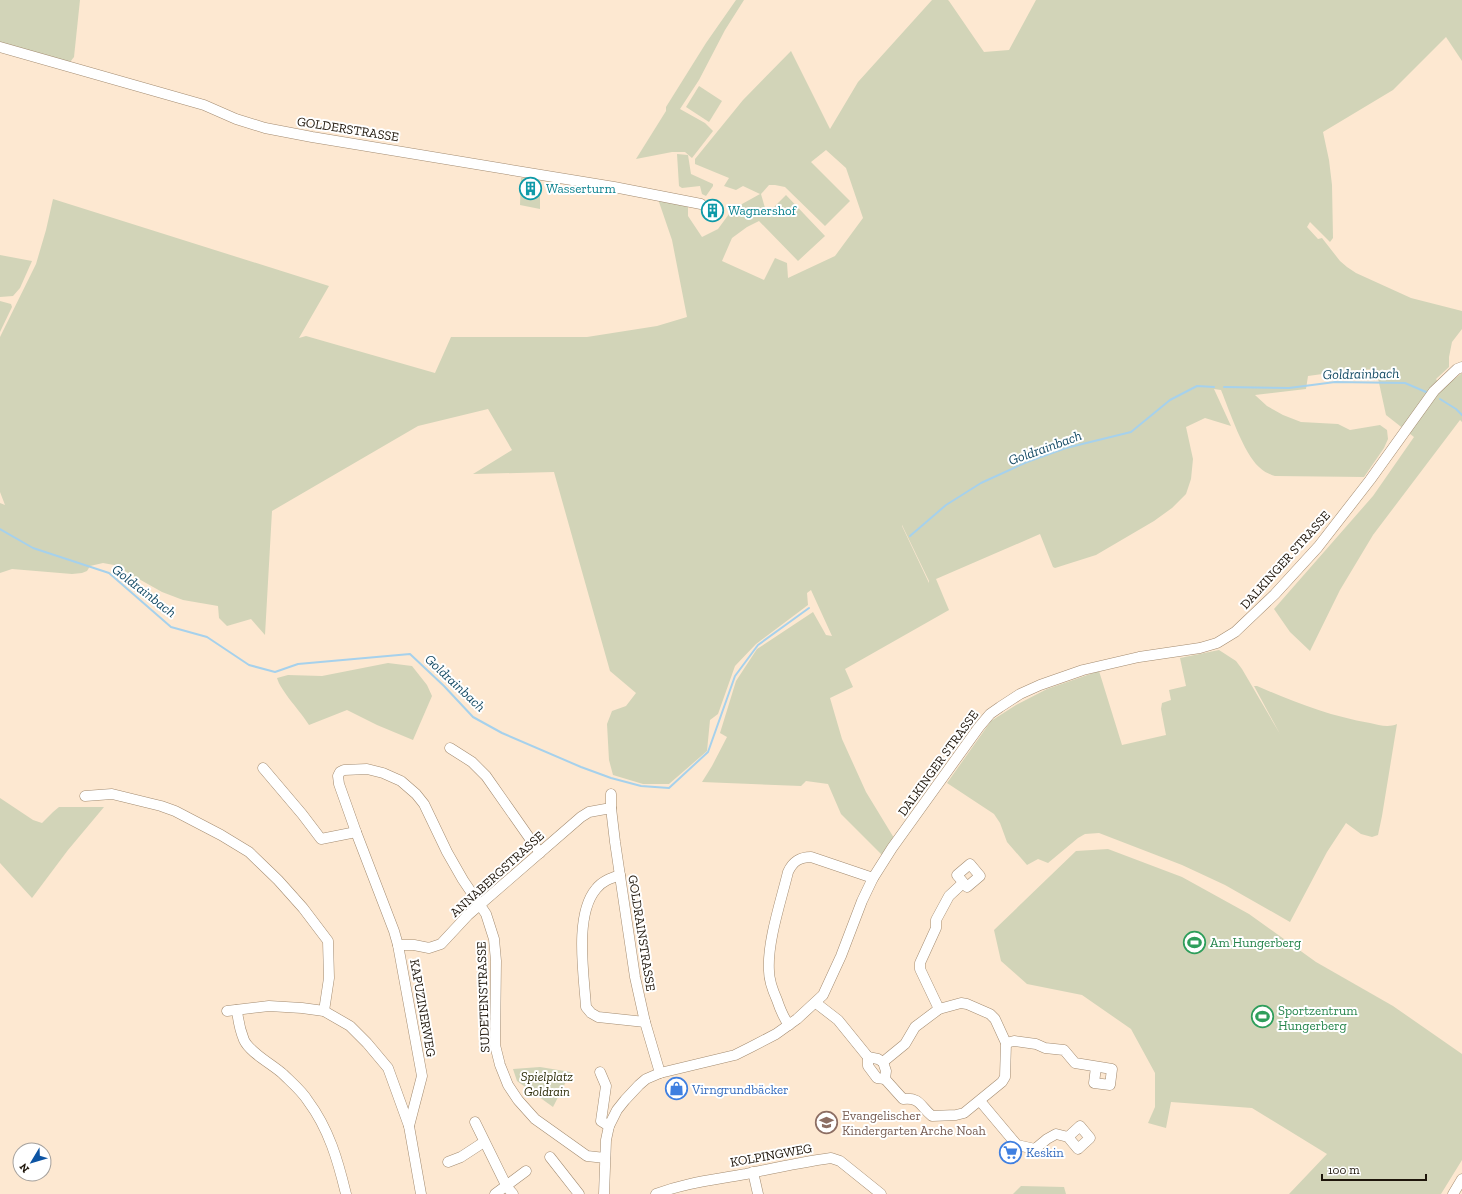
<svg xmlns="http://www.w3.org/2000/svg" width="1462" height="1194" font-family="'Zilla Slab',serif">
<rect width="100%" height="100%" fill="#fde8d1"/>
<g fill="#d2d4b8" fill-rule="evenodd">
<polygon points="0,0 80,0 74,57 70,62 66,63 0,44"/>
<polygon points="736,0 744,0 725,30 699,80 680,109 705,123 713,131 692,158 685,152 672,152 636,159 666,111 666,107 706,43"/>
<path d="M 932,0 L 948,0 L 949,1 L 984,52 L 1009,50 L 1036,0 L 1462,0 L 1462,61 L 1446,37 L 1393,90 L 1323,132 L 1329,160 L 1332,185 L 1333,238 L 1330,242 L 1310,222 L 1307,227 L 1318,239 L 1322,238 L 1340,261 L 1347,267 L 1356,273 L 1411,298 L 1462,311 L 1462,329 L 1452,342 L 1449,357 L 1449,367 L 1436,379 L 1442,389 L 1462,373 L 1462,422 L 1460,420 L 1373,535 L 1340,590 L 1310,651 L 1290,632 L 1274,609 L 1373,496 L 1414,437 L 1386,415 L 1376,369 L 1344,371 L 1308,376 L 1306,389 L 1255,395 L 1267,406 L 1283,415 L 1301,422 L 1338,424 L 1350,430 L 1380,425 L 1387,430 L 1388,439 L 1384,448 L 1364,477 L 1275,476 C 1269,474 1264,472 1259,467 C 1243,452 1230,412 1221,390 L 1214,389 L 1231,426 L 1205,418 L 1186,427 L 1193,459 L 1191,479 L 1186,494 L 1172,508 L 1154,521 L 1096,555 L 1055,568 L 1053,567 L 1040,534 L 936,579 L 949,610 L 845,669 L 853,687 L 830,698 L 842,739 L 866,792 L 894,838 L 882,855 L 841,814 L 828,784 L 806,781 L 801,786 L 702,782 L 712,766 L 727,737 L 720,733 L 736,681 L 757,649 L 813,612 L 826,635 L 832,636 L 811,590 L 807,593 L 808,605 L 756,644 L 735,666 L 718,714 L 710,720 L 707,751 L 669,784 L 643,784 L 613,775 L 609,760 L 607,724 L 612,711 L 626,706 L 636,693 L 610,671 L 554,472 L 473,474 L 512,450 L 488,409 L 418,426 L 272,511 L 265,635 L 251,619 L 227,626 L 219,618 L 218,606 L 183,600 L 162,592 L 114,565 L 103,563 L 90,566 L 87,571 L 82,573 L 72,574 L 12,569 L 0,573 L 0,503 L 5,505 L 0,492 L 0,337 L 36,264 L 46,230 L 53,199 L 329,286 L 299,338 L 306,336 L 435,373 L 451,337 L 587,337 L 657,326 L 687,317 L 672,240 L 659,202 L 659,197 L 688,202 L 688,216 L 702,237 L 718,229 L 729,214 L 742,204 L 760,194 L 743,186 L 736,190 L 724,186 L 729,178 L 695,164 L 695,159 L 743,100 L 791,51 L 830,129 L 858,82 ZM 826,150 L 846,168 L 863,218 L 835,256 L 788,278 L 787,263 L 775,258 L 764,280 L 722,261 L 732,238 L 747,227 L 759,221 L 798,261 L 825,236 L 786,195 L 773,208 L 765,208 L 761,194 L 769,185 L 775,185 L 785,187 L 825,226 L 850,201 L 811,162 ZM 902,525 L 929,581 L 929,583 L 902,526 Z"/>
<polygon points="699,86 722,101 709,122 686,107"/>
<polygon points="677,154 688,155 691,174 713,184 713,186 706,196 702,194 700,186 682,188 679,186"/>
<polygon points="521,178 540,181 540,209 520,205"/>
<polygon points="0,255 32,261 20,288 13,296 0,297"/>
<polygon points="0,301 11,304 12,307 0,332"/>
<path d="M 1219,650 L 1236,661 L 1242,669 L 1280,734 L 1254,686 L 1257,686 C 1294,702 1329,716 1370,723 C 1379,725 1388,728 1397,724 L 1382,816 L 1378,835 L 1372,837 L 1361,834 L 1346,823 L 1327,852 L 1290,922 L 1225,885 L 1182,865 L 1099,833 L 1085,834 L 1078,838 L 1048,863 L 1038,859 L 1027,865 L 1007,842 L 1000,823 L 994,814 L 947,783 L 991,721 L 1016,705 L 1047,689 L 1099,671 L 1122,745 L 1166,735 L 1161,709 L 1162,703 L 1171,700 L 1169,690 L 1186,686 L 1180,658 Z"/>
<path d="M 388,663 L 412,666 L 427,685 L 432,696 L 413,740 L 377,725 L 347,710 L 309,725 C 301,712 280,690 277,678 L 288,675 L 322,676 Z"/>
<polygon points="0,798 33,820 42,823 53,812 59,807 104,807 68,850 32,898 0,863"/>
<polygon points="1108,849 1182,877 1249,914 1316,962 1393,1006 1462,1054 1462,1160 1441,1194 1289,1194 1327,1154 1252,1108 1171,1102 1166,1128 1148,1123 1155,1107 1155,1073 1131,1029 1082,995 1027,984 1001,961 994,930 1076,851"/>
<polygon points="540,1067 571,1072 553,1107 517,1081 513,1069"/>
<polygon points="1021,1186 1064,1187 1066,1194 1013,1194"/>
</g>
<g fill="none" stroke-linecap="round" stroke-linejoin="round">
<g stroke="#a6d1ec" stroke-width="2">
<polyline points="1224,387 1289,388 1335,382 1405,383 1426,392"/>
<polyline points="1440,399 1456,409 1462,415"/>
<polyline points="0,529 33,548 109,573 171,627 207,637 249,665 275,672 298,664 410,654 444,686 473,717 502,733 581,767 611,778 641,786 669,788 708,752 735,676 758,645 809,608"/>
<polyline points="910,536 946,505 981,483 1027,462 1066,448 1131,432 1170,400 1197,386 1214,387"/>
</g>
<defs>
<g id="minor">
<polyline points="0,47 204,105 236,119 265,128 312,137 614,187 701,204"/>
<polyline points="450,748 472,762 486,776 540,853"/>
<polyline points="263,768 302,814 321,839 356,832"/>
<polyline points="611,794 611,808 615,842 635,977 645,1022 660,1073"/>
<polyline points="85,796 112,794 161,806 175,811 221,835 249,852 278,880 303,908 328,941 329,978 324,1011"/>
<polygon points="970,864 980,876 967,887 957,875"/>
<path d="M 620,875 C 611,878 602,881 596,889 C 574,915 584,975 586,1007 L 591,1013 L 598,1017 L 645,1022"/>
<polyline points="398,945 414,945 429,948 441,944 468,915 581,817 589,812 611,808"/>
<polyline points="816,1003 838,1020 868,1057"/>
<polyline points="939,1009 920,969 920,963 936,928 936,920 949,896 963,883"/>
<path d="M 237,1010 C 238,1020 240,1030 244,1040 C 250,1053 272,1064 283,1074 C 291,1082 302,1091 308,1101 C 329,1129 338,1161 346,1194"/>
<polyline points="227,1011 269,1006 302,1008 324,1011 350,1026 367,1043 388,1068 409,1126"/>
<path d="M 789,1025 C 783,1017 780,1009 777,1000 C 773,991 769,981 769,971 C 767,942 781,901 788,872 C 793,861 800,857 811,857 L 873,878"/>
<polyline points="1006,1043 1014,1041 1036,1044 1045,1048 1064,1050 1075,1063 1112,1069 1110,1085 1094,1083 1096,1067"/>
<polygon points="868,1057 878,1059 883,1062 886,1071 885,1079 877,1078 868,1066"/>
<path d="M 883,1062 L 905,1044 L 915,1027 L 939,1009 L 961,1003 L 967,1004 L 990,1014 L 995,1019 L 1006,1043 L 1005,1077 L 1002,1082 L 964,1113 L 956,1115 L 932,1116 C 920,1106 920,1097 903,1099 L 885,1079"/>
<polyline points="600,1072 606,1086 601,1121 609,1126"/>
<polyline points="980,1101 1017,1145 1035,1149 1047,1139 1056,1134 1068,1137 1078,1149 1090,1138 1080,1126 1068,1137"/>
<polyline points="475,1122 507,1187 513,1194"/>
<polyline points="550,1157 579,1194"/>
<polyline points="448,1162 461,1157 484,1142"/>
<polyline points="753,1172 758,1194"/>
<polyline points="421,1194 409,1126 422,1076 398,945 394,931 356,832 339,784 338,776 340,772 344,770 367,769 383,773 401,781 416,794 424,804 447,852 463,880 486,914 494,939 496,961 495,1045 500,1065 508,1085 518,1100 535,1119 587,1156 605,1158"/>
<polyline points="495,1194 526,1171"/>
<polyline points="604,1194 606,1140 609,1126 617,1110 625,1100 639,1085 646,1079 660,1073 735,1055 751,1047 776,1034 797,1019 823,995 841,956 862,901 873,878 892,848 979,727 990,714 1000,707 1020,694 1040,685 1083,670 1139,657 1200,648 1217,643 1235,632 1275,594 1318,547 1370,480 1434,391 1457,369 1462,367"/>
<path d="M 656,1194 C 687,1182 714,1180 746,1174 C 774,1168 802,1162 831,1158 L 840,1161 L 881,1194"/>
<polyline points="1453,1194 1462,1179"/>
</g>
</defs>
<use href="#minor" stroke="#a38b70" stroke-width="11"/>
<use href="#minor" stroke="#fff" stroke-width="10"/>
</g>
<defs>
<symbol id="building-ring" viewBox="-11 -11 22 22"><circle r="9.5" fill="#fff" stroke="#0f9aa8" stroke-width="1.5"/><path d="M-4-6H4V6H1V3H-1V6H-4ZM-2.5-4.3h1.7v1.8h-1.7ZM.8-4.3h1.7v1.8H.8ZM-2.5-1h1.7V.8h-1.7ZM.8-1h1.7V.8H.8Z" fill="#0f9aa8"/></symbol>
<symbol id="stadium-ring" viewBox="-11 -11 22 22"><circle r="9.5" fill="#fff" stroke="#2e9e5b" stroke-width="1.5"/><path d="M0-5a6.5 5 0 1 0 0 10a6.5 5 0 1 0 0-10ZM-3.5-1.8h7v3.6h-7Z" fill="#2e9e5b"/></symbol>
<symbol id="shop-ring" viewBox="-11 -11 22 22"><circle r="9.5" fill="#fff" stroke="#3f7fe0" stroke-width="1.5"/><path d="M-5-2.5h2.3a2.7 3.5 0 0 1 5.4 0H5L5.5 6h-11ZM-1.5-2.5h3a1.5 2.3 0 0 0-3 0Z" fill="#3f7fe0"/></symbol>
<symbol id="school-ring" viewBox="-11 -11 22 22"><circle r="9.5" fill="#fff" stroke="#8d6e63" stroke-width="1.5"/><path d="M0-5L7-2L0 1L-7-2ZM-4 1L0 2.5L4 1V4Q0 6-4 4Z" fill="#8d6e63"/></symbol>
<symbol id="supermarket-ring" viewBox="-11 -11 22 22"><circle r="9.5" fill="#fff" stroke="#3f7fe0" stroke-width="1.5"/><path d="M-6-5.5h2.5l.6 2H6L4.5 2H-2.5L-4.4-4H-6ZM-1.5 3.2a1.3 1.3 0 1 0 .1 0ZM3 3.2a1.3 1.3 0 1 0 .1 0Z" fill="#3f7fe0"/></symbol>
</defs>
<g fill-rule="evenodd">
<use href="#building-ring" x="518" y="176" width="25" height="25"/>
<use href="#building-ring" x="700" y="198" width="25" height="25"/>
<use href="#stadium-ring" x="1182" y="930" width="25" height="25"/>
<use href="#stadium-ring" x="1250" y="1004" width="25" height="25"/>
<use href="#shop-ring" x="664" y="1076" width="25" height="25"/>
<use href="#school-ring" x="814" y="1110" width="25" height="25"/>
<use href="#supermarket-ring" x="998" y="1140" width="25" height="25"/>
</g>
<g text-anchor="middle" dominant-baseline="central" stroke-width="4" stroke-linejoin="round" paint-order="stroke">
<g font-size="13" fill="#1e150a" stroke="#fff">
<text transform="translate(348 129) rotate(9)">GOLDERSTRASSE</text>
<text transform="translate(1285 560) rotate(-48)">DALKINGER STRASSE</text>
<text transform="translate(938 763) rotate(-54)">DALKINGER STRASSE</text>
<text transform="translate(497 874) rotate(-42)">ANNABERGSTRASSE</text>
<text transform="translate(642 933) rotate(81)">GOLDRAINSTRASSE</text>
<text transform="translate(483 997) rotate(-92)">SUDETENSTRASSE</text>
<text transform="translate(423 1008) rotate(80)">KAPUZINERWEG</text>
<text transform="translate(771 1155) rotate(-10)">KOLPINGWEG</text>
</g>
<g font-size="13" fill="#0d838f" stroke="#fff" text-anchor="start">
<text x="546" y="188">Wasserturm</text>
<text x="728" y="210">Wagnershof</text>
</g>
<g font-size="13" fill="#27864d" stroke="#fff" text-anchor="start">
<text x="1210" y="942">Am Hungerberg</text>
<text x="1278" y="1010">Sportzentrum<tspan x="1278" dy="15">Hungerberg</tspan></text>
</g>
<g font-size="13" font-style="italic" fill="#2b2b07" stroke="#fff">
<text x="547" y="1076">Spielplatz<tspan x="547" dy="15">Goldrain</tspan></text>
</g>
<g font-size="13" fill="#366cbe" stroke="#fff" text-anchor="start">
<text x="692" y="1089">Virngrundbäcker</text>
<text x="1026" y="1152">Keskin</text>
</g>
<g font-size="13" fill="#785e54" stroke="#fff" text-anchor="start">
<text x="842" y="1115">Evangelischer<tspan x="842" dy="15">Kindergarten Arche Noah</tspan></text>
</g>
<g font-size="14" font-style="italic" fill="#154b66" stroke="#fff">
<text transform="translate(1361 374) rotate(-1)">Goldrainbach</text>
<text transform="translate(1045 448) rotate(-20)">Goldrainbach</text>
<text transform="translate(144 591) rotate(38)">Goldrainbach</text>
<text transform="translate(455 683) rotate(43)">Goldrainbach</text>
</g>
</g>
<g transform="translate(32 1162) rotate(232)"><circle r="19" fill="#ffffff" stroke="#a5a19d"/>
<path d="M0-3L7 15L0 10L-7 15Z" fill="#0d54a3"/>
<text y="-6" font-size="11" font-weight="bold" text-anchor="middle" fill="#1e150a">N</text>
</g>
<path d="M1322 1174v6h104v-6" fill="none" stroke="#1e150a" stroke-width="2"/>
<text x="1328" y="1174" font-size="12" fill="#1e150a" stroke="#ffffff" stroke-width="3" paint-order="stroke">100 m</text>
</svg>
